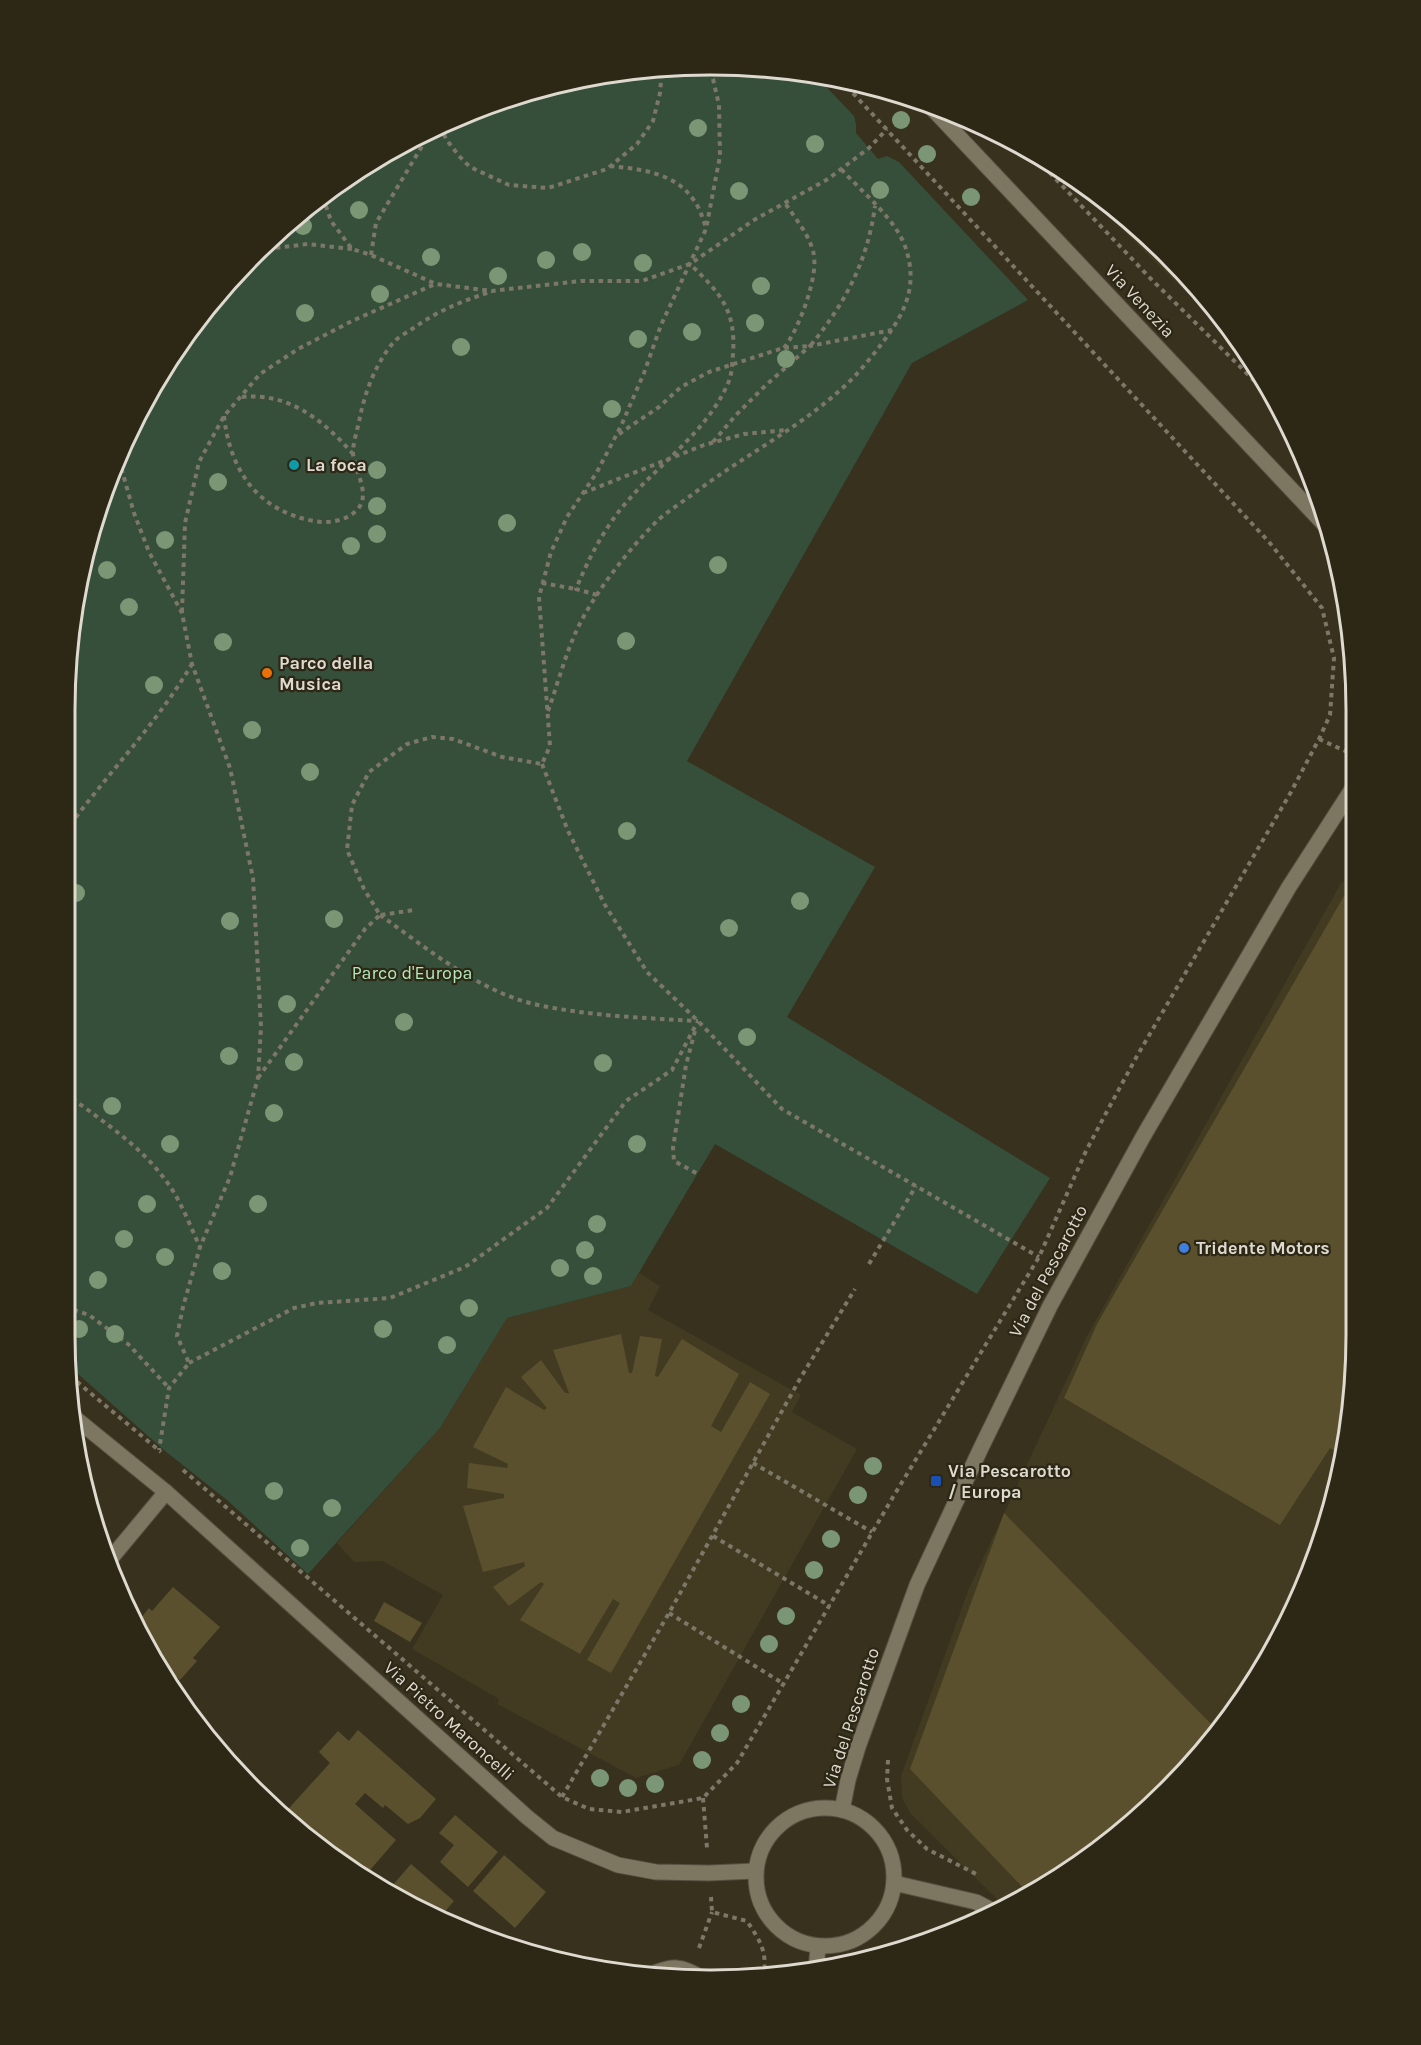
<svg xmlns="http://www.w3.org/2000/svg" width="1421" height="2045" font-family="Karla,sans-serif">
<rect width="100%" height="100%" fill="#37311e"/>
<g fill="#423b21">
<polygon points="1059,168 1070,174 1168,254 1223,318 1240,344"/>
<polygon points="1356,872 1356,1335 1344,1461 1307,1582 1247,1694 1167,1792 1103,1847 1006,1908 911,1814 902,1798 901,1776 968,1591 1087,1336 1341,883"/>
<polygon points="639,1273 660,1286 648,1310 801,1395 792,1412 857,1449 679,1765 636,1778 497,1704 499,1699 412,1649 443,1595 382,1561 354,1562 337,1543 440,1428 507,1318 631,1286"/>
</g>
<polygon fill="#364f3a" points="711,65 815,75 854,116 856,124 856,133 878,159 887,156 899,162 1028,300 912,363 687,761 875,867 787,1017 1050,1178 977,1294 715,1144 631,1286 507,1318 440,1428 308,1574 227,1500 165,1451 69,1366 65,1334 65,710 77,585 131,424 198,318 254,253 352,173 464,114 585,77"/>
<g fill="#5b502e">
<polygon points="1077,179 1101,199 1097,203"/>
<polygon points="1356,881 1356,1334 1344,1457 1330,1448 1280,1525 1064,1398 1097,1324 1348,889"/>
<polygon points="621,1334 629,1373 632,1373 640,1336 662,1339 655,1376 658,1377 682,1339 739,1374 711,1426 721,1432 750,1382 770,1394 611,1673 587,1660 620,1603 613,1599 580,1654 520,1620 544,1584 541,1582 509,1606 493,1587 525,1566 524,1562 483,1572 463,1506 504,1498 504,1494 467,1488 469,1463 507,1468 508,1464 473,1447 506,1387 544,1410 547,1408 521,1377 541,1360 565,1393 569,1393 553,1350"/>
<polygon points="1004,1513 1217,1730 1167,1792 1103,1847 1029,1894 910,1769"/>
<polygon points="173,1587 220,1627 193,1658 197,1661 180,1680 177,1677 169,1686 136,1624 149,1608 152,1611"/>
<polygon points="384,1602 422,1623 410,1642 374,1621"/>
<polygon points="358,1730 436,1799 420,1818 408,1824 385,1805 383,1808 365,1793 355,1804 396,1840 364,1877 281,1817 330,1763 319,1752 338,1731 349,1741"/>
<polygon points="455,1815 498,1852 468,1887 440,1862 454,1845 439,1833"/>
<polygon points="504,1855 546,1892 515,1928 473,1891"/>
<polygon points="411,1864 454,1901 442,1915 452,1926 386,1893"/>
</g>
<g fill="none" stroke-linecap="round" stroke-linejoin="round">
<defs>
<g id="minor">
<polyline points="929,105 1323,523"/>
<polyline points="75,1418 166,1492 527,1817 553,1838 618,1865 656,1872 709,1873 755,1871"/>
<polyline points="107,1563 166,1492"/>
<circle cx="825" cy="1877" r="69"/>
<polyline points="842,1810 848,1780 858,1747 917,1585 980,1450 1050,1306 1144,1135 1289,887 1356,783"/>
<polyline points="894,1883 976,1902 997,1913"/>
<polyline points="816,1970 818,1947"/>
<path d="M 647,1976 C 672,1965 681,1964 705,1980"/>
</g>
</defs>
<use href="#minor" stroke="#544f3f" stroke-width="17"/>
<g stroke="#7d7768" stroke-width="4" stroke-dasharray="4.5 4.5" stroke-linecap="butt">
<polyline points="440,126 446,139 459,156 470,167 509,185 548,188 607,169 637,144 653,121 660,93 662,69"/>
<polyline points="1031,153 1153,281 1275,401"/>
<path d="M 610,166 C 641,169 677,173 695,202 C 700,209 703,219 706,228"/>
<polyline points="323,197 331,221 352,249 371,255 436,284 492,291 581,281 642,281 690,264 754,220 828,179 869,148 887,129"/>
<polyline points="258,250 308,244 352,249"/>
<polyline points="371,255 376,223 431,131"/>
<path d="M 784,348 C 799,329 820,274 813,251 C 808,233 795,218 785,203"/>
<path d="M 242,397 C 289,392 324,421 353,454"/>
<path d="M 224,416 C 230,471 258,511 314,521 C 328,524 346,521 357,510 C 372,494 354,471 353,453 C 353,441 358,429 360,417 C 365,392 376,363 393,343 C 398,337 406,333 412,329 C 438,311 459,302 490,292"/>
<path d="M 619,434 L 659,407 L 681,387 L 709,372 L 783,348 L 810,346 C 845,304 868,260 875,206"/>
<polyline points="713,442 736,415 767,384 810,346 892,330"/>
<polyline points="119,460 134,513 149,552 182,613 192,664 230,768 253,878 261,1027 258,1078 230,1177 200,1247 183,1307 177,1336 189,1363 169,1388 159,1450"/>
<polyline points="583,493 704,445 744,434 787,430"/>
<polyline points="542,583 576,589"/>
<path d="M 597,595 L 576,589 C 590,555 607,523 632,496 C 665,459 709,429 729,381 C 732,374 732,363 733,354 C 736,310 721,294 690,264"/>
<polyline points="182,612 185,523 199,462 224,416 260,374 298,349 352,321 435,284"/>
<path d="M 548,711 C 557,686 564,659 575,634 C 591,597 628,550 657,521 C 668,511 681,503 693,494 C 740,458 794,431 838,392 C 855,378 870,359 883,342 C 905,313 918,286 906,249 C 897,220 862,192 841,169"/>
<polyline points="1319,739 1356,756"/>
<polyline points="542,764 568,831 605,905 647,972 698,1021 782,1109 1039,1257"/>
<path d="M 65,832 C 106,775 156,725 192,664"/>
<path d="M 380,915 C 428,949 479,992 538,1005 C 590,1016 645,1018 698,1021"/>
<polyline points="381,915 414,910"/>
<polyline points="695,1031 686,1065 673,1148 674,1161 698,1174"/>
<polyline points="258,1078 365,929 380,915 364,889 347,850 352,805 369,772 407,744 432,737 453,739 502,757 542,764 550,746 539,597 551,552 567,517 597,472 621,426 644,373 661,325 706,229 720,156 719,105 713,79 706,65"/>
<path d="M 65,1093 C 103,1122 144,1147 171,1188 C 183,1206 191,1228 200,1247"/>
<polyline points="869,1264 916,1186"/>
<polyline points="65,1307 89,1315 128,1344 169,1388"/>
<polyline points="189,1363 294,1308 317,1303 390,1298 465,1267 547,1208 626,1101 672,1070 698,1021"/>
<polyline points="70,1376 161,1452"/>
<polyline points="753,1463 872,1532"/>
<polyline points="183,1470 562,1797 589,1809 622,1812 703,1798 737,1763 893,1497 1039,1257 1086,1151 1105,1115 1137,1056 1291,792 1319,739 1330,715 1334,658 1322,608 1269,542 838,77"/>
<polyline points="713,1536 830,1606"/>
<polyline points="669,1613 784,1684"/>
<polyline points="888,1760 887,1779 892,1808 907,1830 927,1849 978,1875"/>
<polyline points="562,1797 669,1613 801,1377 855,1289"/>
<polyline points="703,1798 707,1848"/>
<path d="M 711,1897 L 712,1912 L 747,1921 C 760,1941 767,1950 764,1975"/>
<polyline points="898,1947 933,1932 942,1932"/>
<polyline points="699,1948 712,1912"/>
</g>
<use href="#minor" stroke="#7d7661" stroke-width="15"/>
</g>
<g fill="#7a9674">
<circle cx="901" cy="120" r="9"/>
<circle cx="698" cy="128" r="9"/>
<circle cx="815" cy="144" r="9"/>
<circle cx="927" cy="154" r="9"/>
<circle cx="880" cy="190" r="9"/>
<circle cx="739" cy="191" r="9"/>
<circle cx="971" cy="197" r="9"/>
<circle cx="359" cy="210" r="9"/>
<circle cx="303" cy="226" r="9"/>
<circle cx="582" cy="252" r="9"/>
<circle cx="431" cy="257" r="9"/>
<circle cx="546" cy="260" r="9"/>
<circle cx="643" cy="263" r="9"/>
<circle cx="498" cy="276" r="9"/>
<circle cx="761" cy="286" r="9"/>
<circle cx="380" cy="294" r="9"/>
<circle cx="305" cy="313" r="9"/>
<circle cx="755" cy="323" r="9"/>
<circle cx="692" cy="332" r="9"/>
<circle cx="638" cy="339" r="9"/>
<circle cx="461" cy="347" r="9"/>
<circle cx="786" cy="359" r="9"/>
<circle cx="612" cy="409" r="9"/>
<circle cx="377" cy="470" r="9"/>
<circle cx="218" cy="482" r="9"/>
<circle cx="377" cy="506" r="9"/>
<circle cx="507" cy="523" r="9"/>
<circle cx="377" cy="534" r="9"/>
<circle cx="165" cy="540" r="9"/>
<circle cx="351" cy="546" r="9"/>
<circle cx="718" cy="565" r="9"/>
<circle cx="107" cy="570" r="9"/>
<circle cx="129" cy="607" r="9"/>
<circle cx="626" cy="641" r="9"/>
<circle cx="223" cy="642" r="9"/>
<circle cx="154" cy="685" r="9"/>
<circle cx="252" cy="730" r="9"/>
<circle cx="310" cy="772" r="9"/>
<circle cx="627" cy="831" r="9"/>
<circle cx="76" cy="893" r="9"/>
<circle cx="800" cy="901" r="9"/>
<circle cx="334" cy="919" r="9"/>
<circle cx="230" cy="921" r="9"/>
<circle cx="729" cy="928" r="9"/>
<circle cx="287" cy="1004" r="9"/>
<circle cx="404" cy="1022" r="9"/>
<circle cx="747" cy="1037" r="9"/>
<circle cx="229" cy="1056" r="9"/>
<circle cx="294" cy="1062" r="9"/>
<circle cx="603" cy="1063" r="9"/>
<circle cx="112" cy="1106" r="9"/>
<circle cx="274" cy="1113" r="9"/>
<circle cx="170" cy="1144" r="9"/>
<circle cx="637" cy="1144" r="9"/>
<circle cx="147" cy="1204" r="9"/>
<circle cx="258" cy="1204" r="9"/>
<circle cx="597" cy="1224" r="9"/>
<circle cx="124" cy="1239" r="9"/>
<circle cx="585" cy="1250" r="9"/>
<circle cx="165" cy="1257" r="9"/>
<circle cx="560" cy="1268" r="9"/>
<circle cx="222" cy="1271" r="9"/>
<circle cx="593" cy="1276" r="9"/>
<circle cx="98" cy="1280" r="9"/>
<circle cx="469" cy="1308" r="9"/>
<circle cx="79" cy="1329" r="9"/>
<circle cx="383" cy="1329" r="9"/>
<circle cx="115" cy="1334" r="9"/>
<circle cx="447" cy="1345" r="9"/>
<circle cx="873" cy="1466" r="9"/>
<circle cx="274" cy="1491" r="9"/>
<circle cx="858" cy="1495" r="9"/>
<circle cx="332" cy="1508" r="9"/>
<circle cx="831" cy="1539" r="9"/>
<circle cx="300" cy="1548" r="9"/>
<circle cx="814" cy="1570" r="9"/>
<circle cx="786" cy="1616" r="9"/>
<circle cx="769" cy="1644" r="9"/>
<circle cx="741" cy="1704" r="9"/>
<circle cx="720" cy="1733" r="9"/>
<circle cx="702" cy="1760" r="9"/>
<circle cx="600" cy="1778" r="9"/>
<circle cx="655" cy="1784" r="9"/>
<circle cx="628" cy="1788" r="9"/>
</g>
<circle fill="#0f9aa8" stroke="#2d2715" stroke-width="2" cx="294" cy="465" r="6"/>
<circle fill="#e8710a" stroke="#2d2715" stroke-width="2" cx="267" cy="673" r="6"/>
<circle fill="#3f7fe0" stroke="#2d2715" stroke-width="2" cx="1184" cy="1248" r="6"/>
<rect fill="#1a4fb4" stroke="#2d2715" stroke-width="2" x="930" y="1475" width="12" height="12" rx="3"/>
<g text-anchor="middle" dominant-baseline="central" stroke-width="4.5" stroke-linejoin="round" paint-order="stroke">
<g font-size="18" fill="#dedacf" stroke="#2d2715">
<text transform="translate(1140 301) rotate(47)">Via Venezia</text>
<text transform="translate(1048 1271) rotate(-62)">Via del Pescarotto</text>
<text transform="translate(851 1718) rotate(-72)">Via del Pescarotto</text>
<text transform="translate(449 1721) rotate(42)">Via Pietro Maroncelli</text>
</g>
<g font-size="18" font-weight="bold" fill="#dedacf" stroke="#2d2715" text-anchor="start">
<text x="306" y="465">La foca</text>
<text x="279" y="663">Parco della<tspan x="279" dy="21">Musica</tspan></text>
<text x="1196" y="1248">Tridente Motors</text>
<text x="948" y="1471">Via Pescarotto<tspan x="948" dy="21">/ Europa</tspan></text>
</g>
<g font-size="18" fill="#b1e8bb" stroke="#2d2715">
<text x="412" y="973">Parco d'Europa</text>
</g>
</g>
<path d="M0 0H1421V2045H0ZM710 75H711A635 635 0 0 1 1346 710V1335A635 635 0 0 1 711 1970H710A635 635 0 0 1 75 1335V710A635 635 0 0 1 710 75Z" fill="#2d2715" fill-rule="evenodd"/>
<path fill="none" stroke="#dedacf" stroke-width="3" d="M710 75H711A635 635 0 0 1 1346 710V1335A635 635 0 0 1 711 1970H710A635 635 0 0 1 75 1335V710A635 635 0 0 1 710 75Z"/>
</svg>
